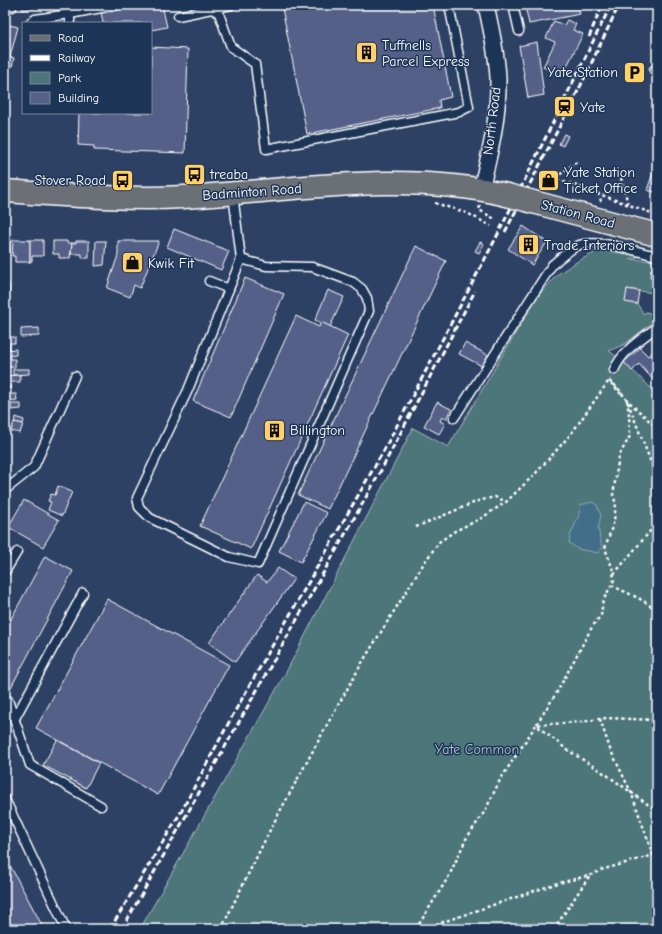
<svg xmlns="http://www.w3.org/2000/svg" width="662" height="934" font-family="'Comic Neue',sans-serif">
<rect width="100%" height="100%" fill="#2d4165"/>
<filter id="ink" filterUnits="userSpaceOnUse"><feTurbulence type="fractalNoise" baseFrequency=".025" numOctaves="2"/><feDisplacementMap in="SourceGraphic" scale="8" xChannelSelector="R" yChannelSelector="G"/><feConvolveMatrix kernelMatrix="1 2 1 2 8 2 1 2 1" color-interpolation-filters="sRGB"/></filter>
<g filter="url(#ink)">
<polygon fill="#4e767a" stroke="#a6babc" points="600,250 641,256 630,259 654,261 650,278 657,279 653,293 627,289 626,302 637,304 644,314 646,312 657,315 657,319 625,344 609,351 624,362 657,394 657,929 140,929 285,674 413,428 448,447 537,297 558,274 578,261"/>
<polygon fill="#436e8a" stroke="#8ea8b9" points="592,502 597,505 601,516 598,528 602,548 598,553 578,549 569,543 570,536 579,515 580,505"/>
<g fill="#556188" stroke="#fff">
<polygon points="22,5 47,5 23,10"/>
<polygon points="139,5 162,5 167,27 151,30 151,23 103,23 101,12"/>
<polygon points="297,5 433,5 451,97 439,100 440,108 307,134 282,8"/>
<polygon points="525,5 578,5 580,14 529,24"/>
<polygon points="567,20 576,24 573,30 583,34 562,76 543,67 555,42 546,38 554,21 564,25"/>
<polygon points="5,24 18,27 10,57 14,58 12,67 5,65"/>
<polygon points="537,42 544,95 528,98 519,46"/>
<polygon points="151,47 188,49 185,153 94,150 94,146 78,145 79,113 151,113"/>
<polygon points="564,134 568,136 563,146 559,144"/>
<polygon points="657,161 657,193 647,190"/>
<polygon points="523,226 547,242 532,265 508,249"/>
<polygon points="174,229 229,251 221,270 167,247"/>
<rect x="5" y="240" width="5" height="12"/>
<polygon points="13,240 30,240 30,262 15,262 15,256 12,256"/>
<polygon points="30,240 43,240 43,256 32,256 32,261 30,262"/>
<polygon points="53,241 67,241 67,243 72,243 70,258 59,258 59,254 53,254"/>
<polygon points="76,241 89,241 89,258 82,258 82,254 71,254 72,243 76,243"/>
<polygon points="96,241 106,241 104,265 95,266"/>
<polygon points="118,241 159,241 140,288 134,285 130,297 107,288 118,255"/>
<polygon points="480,242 484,244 479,253 475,251"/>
<polygon points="416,246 446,261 328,509 298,495"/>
<polygon points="651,270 657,271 657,279 650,278"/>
<polygon points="245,278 284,294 231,417 193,401"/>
<rect x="5" y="284" width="4" height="13"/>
<polygon points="627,289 639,291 637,304 625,302"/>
<polygon points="328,290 344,297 330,327 315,320"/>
<polygon points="296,316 319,327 321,322 348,335 251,549 200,526"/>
<polygon points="39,328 39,336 21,337 21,329"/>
<polygon points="5,337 15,337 15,343 10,343 10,349 5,350"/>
<polygon points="465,343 488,355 482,366 459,354"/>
<polygon points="640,348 648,356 653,352 657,357 657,384 639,364 632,371 624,362"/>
<polygon points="16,349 16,355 10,356 11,359 15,359 15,367 5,367 5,350"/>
<polygon points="13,369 29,369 29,374 13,375"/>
<polygon points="20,375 20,382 11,382 11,388 5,388 5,376"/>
<polygon points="5,388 11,388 11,394 16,394 17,400 5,401"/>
<polygon points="437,402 451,409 446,419 442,417 440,421 445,424 439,434 424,426"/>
<polygon points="11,404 21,404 21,409 11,410"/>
<polygon points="16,417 24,420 23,424 14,422"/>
<polygon points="14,422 23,424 20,433 11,431"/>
<polygon points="58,486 72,492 62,516 48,510 51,502 48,501 51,494 55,495"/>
<polygon points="24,500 59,520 43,547 8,527"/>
<polygon points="304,502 327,513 301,562 279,551"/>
<polygon points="45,556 73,571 9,691 5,689 5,630"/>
<polygon points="278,568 294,579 235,662 209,643 257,575 267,582"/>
<polygon points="107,599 229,665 158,795 36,728"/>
<polygon points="57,740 99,763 86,788 43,765"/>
<polygon points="5,856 44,929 5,929"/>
</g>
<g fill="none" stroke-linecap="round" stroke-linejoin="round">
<defs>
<g id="lane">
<polyline points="12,5 12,7"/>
<polyline points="513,5 519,31"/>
<polyline points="217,8 231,47 255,64 266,149 459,112 469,107 449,5"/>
<polyline points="178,16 231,5"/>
<polyline points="30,23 35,19 70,14"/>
<polyline points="70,23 70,14 117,5"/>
<polyline points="654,70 657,71"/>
<polyline points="209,281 229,289 241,259 233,194"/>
<polyline points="229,289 188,390 137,498 139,507 150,518 229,557 258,564 369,311 367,298 362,289 353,282 312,267 266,266 241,259"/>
<path d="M 614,370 C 623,350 640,340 657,327"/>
<path d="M 454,418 L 552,265 C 560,258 568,251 577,246 C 596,237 637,252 657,256"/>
<polyline points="5,490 34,467 75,376"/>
<polyline points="5,572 17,552"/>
<polyline points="5,698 8,700 30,765 101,806"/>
<polyline points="14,720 83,593"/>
<polyline points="5,799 66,929"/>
</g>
<g id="street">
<polyline points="216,5 217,8"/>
<path d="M 481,189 C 490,153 499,116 498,78 C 497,53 491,29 486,5"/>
</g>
<g id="primary">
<path d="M 5,191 C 64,195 125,200 184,197 C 289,191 403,170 507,195"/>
<polyline points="537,203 657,235"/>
</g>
</defs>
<use href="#lane" stroke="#fff" stroke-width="11"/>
<use href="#street" stroke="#fff" stroke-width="18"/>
<use href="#primary" stroke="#fff" stroke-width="25"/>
<g stroke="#fff" stroke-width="2.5" stroke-dasharray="3 3" stroke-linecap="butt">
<polyline points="546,175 657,215"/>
<polyline points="555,178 578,161"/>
<polyline points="621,178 628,204"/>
<polyline points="598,193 601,201 603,202"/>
<polyline points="435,203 467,213 491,226"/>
<polyline points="480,206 479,210 495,219"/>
<polyline points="609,381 617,387 627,400 657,428"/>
<polyline points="611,383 621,394"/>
<polyline points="657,478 627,400 629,414 630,436 619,456 613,495 616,504 614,521 605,548 613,570 614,580 603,601 601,615 592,627 557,692 536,725 580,722 606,718 657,720"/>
<polyline points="416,527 478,501 495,497 505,501"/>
<polyline points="614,574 657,523"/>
<path d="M 612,585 C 626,594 651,600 657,615"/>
<polyline points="600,719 610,749 631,792 657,866"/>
<polyline points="221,929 272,826 328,723 363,661 424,563 439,542 455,531 480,519 506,502 536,473 571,434 610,379"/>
<polyline points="416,929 449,876 466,839 485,811 500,780 536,725 566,749 607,775 657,811"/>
<polyline points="431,929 443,922 555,884 591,875 601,870 657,854"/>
<polyline points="554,929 590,875"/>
</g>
<use href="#lane" stroke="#1d3557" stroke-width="8"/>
<use href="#street" stroke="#1d3557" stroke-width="15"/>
<use href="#primary" stroke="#6b6f75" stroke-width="22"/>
<g stroke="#fff" stroke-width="3" stroke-dasharray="6 3" stroke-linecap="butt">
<polyline points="589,37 602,5"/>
<polyline points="505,232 581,85 619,5"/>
<polyline points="110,929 181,812 235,711 384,450 496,238 611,5"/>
<polyline points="122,929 378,476 475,291"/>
</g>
<defs>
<polyline id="primary-bridge" points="507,195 537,203"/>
</defs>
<use href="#primary-bridge" stroke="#fff" stroke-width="25" stroke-linecap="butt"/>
<use href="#primary-bridge" stroke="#6b6f75" stroke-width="22"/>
</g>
</g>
<defs>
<symbol id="building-square" viewBox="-11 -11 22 22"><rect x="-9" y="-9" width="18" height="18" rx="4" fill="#ffd166" stroke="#1d3557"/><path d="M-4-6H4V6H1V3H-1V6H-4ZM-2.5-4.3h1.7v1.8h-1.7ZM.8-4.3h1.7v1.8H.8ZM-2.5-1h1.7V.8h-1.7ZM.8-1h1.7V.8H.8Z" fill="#111"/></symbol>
<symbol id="parking-square" viewBox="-11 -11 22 22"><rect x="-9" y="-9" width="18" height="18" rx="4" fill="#ffd166" stroke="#1d3557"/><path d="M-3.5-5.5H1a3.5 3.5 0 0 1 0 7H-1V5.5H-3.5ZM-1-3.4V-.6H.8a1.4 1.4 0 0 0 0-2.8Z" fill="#111"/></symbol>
<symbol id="station-square" viewBox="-11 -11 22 22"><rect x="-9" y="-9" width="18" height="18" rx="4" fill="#ffd166" stroke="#1d3557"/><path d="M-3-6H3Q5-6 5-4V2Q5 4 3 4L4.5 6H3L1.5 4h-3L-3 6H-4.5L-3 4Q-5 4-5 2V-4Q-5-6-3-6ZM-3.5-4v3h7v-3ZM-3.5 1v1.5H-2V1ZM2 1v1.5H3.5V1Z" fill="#111"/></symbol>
<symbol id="bus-square" viewBox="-11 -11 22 22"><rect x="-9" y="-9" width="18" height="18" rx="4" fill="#ffd166" stroke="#1d3557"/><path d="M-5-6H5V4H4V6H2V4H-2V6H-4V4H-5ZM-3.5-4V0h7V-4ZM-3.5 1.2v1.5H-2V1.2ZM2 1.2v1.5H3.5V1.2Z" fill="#111"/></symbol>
<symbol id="shop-square" viewBox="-11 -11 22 22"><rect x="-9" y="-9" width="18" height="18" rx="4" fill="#ffd166" stroke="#1d3557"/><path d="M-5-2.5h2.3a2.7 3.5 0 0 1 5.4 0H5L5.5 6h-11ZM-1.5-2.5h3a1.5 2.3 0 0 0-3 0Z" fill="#111"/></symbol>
</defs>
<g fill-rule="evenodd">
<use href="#building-square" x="354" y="40" width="25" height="25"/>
<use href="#parking-square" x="622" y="60" width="25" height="25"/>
<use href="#station-square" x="552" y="94" width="25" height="25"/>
<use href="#bus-square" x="182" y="162" width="25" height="25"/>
<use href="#bus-square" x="110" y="168" width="25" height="25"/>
<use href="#shop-square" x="536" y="168" width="25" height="25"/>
<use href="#building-square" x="516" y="232" width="25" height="25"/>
<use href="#shop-square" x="120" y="250" width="25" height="25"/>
<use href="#building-square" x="262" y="418" width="25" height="25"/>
</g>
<g text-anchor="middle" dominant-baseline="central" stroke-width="3" stroke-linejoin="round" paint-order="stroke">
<g font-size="14" fill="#fff" stroke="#1d3557" text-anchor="start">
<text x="382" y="45">Tuffnells<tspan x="382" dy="16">Parcel Express</tspan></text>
<text x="618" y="72" text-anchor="end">Yate Station</text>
<text x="580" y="107">Yate</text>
<text x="564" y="172">Yate Station<tspan x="564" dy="16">Ticket Office</tspan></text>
<text x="210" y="174">treaba</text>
<text x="106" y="180" text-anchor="end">Stover Road</text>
<text x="544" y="245">Trade Interiors</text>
<text x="148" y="263">Kwik Fit</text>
<text x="290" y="430">Billington</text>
</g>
<g font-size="14" fill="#fff" stroke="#1d3557">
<text transform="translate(492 121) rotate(-83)">North Road</text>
<text transform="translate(252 192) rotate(-4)">Badminton Road</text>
<text transform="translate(578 214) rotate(15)">Station Road</text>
</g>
<g font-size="14" fill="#afc1c3" stroke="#1d3557">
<text x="477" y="749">Yate Common</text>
</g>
</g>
<rect width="662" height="934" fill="none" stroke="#1d3557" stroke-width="20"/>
<rect x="10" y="10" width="642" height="914" fill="none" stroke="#fff" stroke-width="1.5" filter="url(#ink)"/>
<rect x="22" y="22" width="130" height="92" fill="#1d3557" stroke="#77869a"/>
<rect x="30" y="35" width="20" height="6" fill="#6b6f75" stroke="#77869a"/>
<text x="58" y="42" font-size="12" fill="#ffffff">Road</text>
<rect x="30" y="55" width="20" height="6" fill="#ffffff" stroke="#77869a"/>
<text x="58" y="62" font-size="12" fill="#ffffff">Railway</text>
<rect x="30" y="72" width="20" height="12" fill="#4e767a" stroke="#77869a"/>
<text x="58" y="82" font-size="12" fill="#ffffff">Park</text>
<rect x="30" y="92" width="20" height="12" fill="#556188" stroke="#77869a"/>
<text x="58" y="102" font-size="12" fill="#ffffff">Building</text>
</svg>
